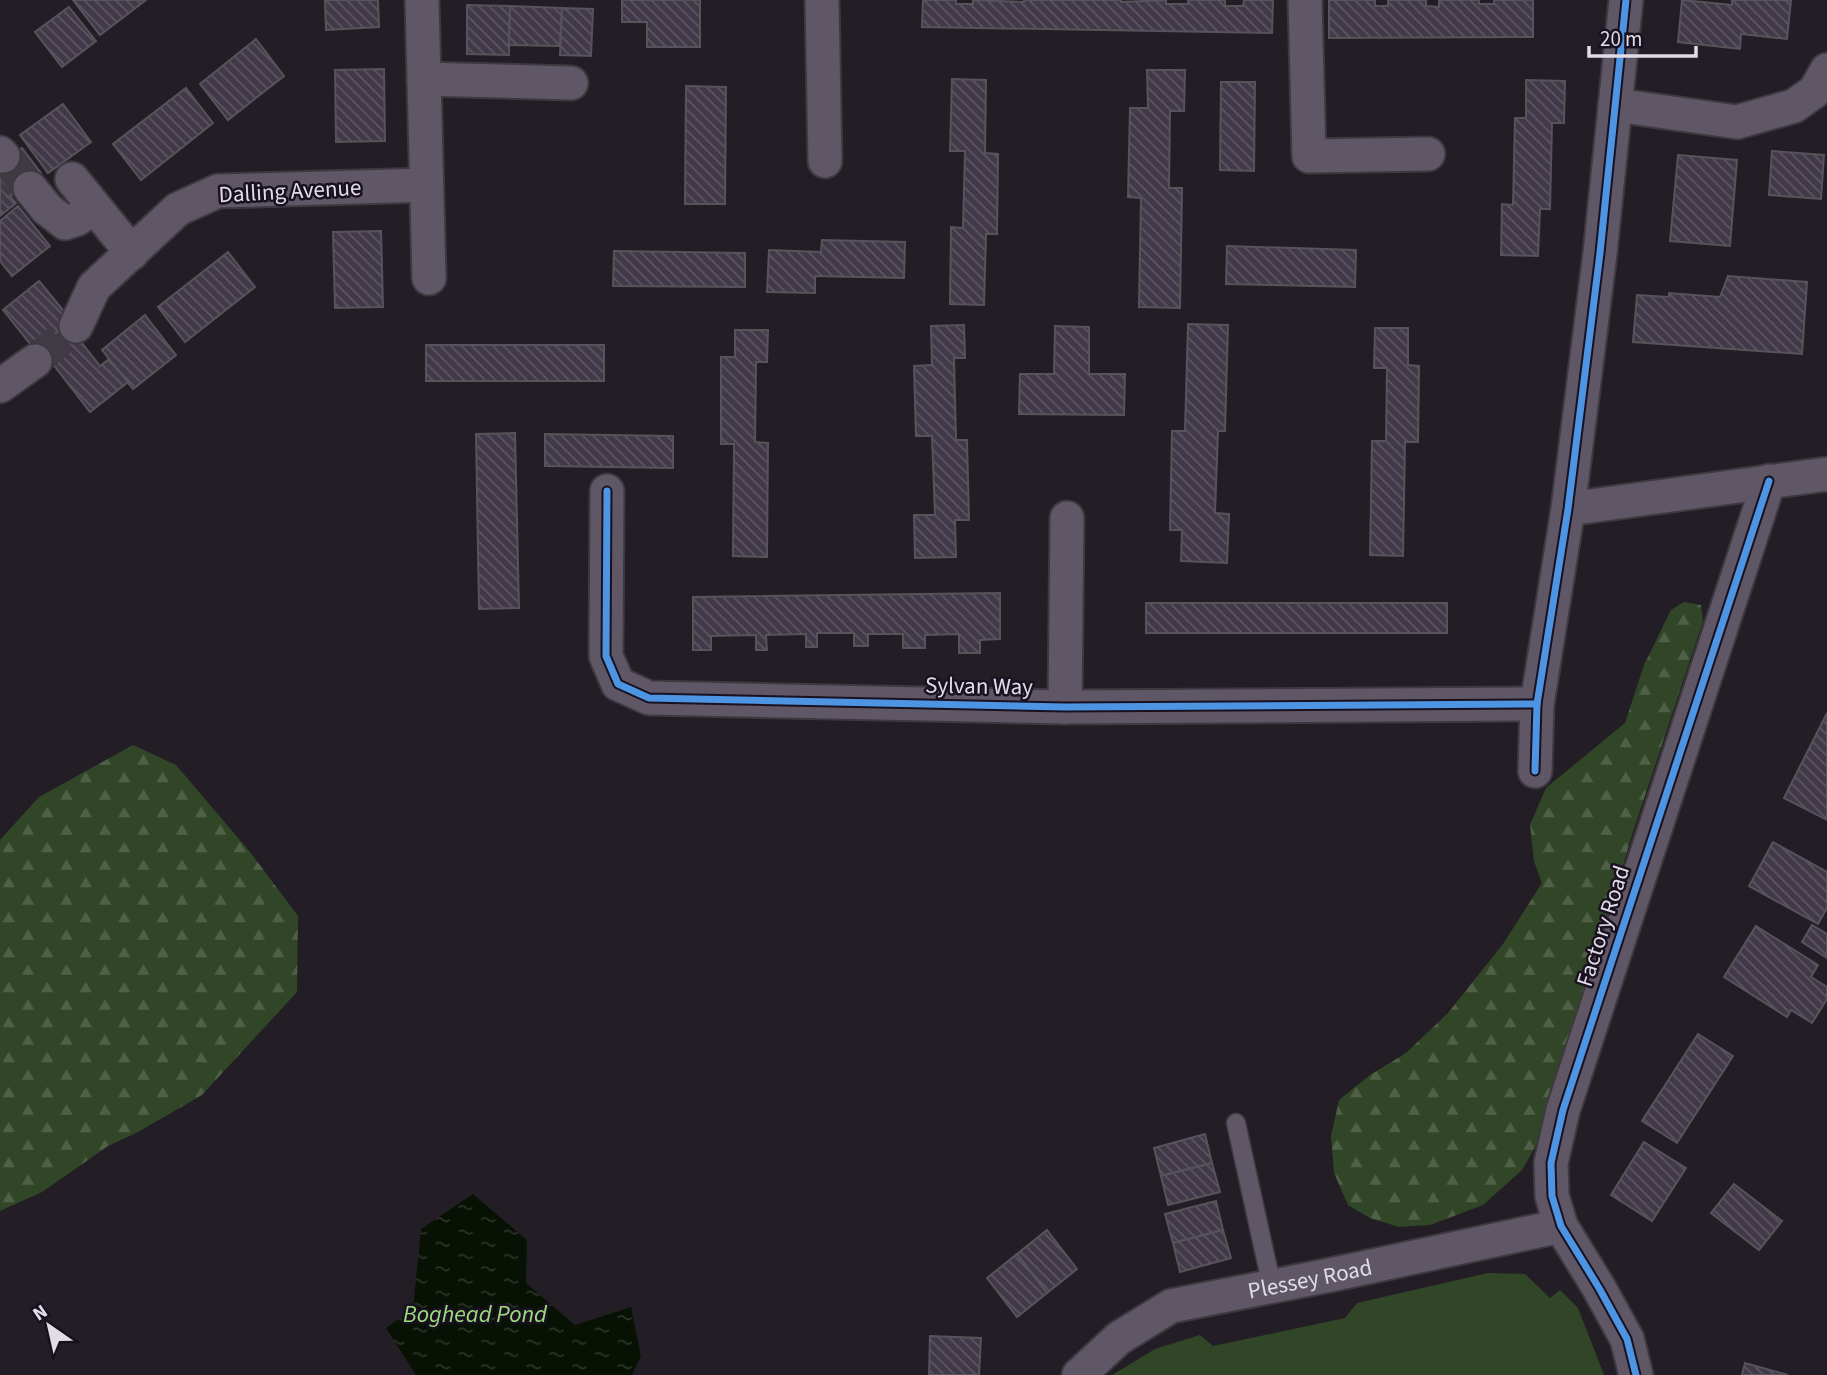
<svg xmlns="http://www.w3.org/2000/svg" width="1827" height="1375" font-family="'Source Sans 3',sans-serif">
<defs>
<pattern id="forest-firs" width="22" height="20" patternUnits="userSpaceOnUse" patternTransform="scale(1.75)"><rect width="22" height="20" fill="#314627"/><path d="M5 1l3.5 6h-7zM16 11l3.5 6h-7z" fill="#4f6046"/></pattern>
<pattern id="water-ripples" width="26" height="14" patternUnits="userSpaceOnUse" patternTransform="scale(1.75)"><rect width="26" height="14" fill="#081204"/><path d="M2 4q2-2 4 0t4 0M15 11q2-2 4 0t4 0" fill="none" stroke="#2c3429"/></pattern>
<pattern id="building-back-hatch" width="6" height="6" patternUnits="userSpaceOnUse" patternTransform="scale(1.75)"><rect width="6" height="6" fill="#423948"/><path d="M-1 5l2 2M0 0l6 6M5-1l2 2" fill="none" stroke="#5d5562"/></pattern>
</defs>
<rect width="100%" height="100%" fill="#231e26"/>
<polygon fill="#314627" points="1488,1273 1525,1274 1550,1298 1560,1290 1578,1308 1604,1375 1112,1375 1155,1349 1200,1335 1213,1346 1345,1318 1357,1303"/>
<g fill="url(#forest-firs)">
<polygon points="1684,602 1701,605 1703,621 1633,832 1542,1135 1522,1170 1483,1205 1430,1225 1399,1227 1370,1218 1348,1205 1334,1173 1331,1136 1339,1100 1370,1075 1406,1053 1448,1013 1503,944 1542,883 1534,861 1530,825 1546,788 1625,723 1644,665 1671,610"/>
<polygon points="133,745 176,765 250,852 298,916 297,992 202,1095 138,1132 108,1146 42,1192 0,1211 0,840 39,797"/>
</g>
<polygon fill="url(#water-ripples)" points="473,1194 527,1240 526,1283 575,1325 631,1307 641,1356 632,1375 416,1375 386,1328 413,1309 421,1229"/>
<g fill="url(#building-back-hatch)" stroke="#57535a" stroke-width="2">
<polygon points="73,0 146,0 100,35"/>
<polygon points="325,0 378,0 379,27 326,30"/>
<polygon points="622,0 700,0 700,47 647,47 647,22 622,22"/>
<polygon points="923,0 956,0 956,4 973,4 973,0 1024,2 1024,0 1121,0 1121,2 1166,0 1166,4 1188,4 1188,0 1225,0 1225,6 1243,6 1244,0 1273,0 1272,33 922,27"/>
<polygon points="1329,0 1375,0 1375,6 1388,6 1388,0 1426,0 1426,6 1439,7 1439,0 1479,0 1479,4 1494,4 1494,0 1533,0 1533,37 1329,38"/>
<polygon points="1682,0 1732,5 1732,0 1791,0 1787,39 1741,34 1740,49 1678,42"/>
<polygon points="467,5 510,6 509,55 467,54"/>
<polygon points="510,6 562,8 560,46 509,45"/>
<polygon points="69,7 96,41 62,67 35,32"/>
<polygon points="562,8 593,9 591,56 560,55"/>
<polygon points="256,39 284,76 228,120 200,84"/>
<polygon points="384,69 385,141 336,142 335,70"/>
<polygon points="1147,70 1185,70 1184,111 1170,111 1169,188 1182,188 1180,308 1139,307 1141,198 1128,197 1130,108 1148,108"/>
<polygon points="952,79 986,80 985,153 998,154 997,234 986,234 984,305 950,304 951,227 963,228 965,151 950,151"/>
<polygon points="1526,80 1565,81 1564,123 1552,123 1550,209 1540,209 1538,256 1501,255 1502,204 1513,205 1515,118 1526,118"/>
<polygon points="1221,82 1255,82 1254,171 1220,170"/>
<polygon points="686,86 726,87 725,204 685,204"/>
<polygon points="186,88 213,123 141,180 113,144"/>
<polygon points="63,104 91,142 48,173 20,135"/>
<polygon points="22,148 41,173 10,196 16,203 0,216 0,164"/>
<polygon points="1772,151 1824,155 1821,199 1769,195"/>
<polygon points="1678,155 1737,160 1730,246 1670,241"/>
<polygon points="18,206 50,246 12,276 0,261 0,221"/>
<polygon points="381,231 383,307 335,308 333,232"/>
<polygon points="822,240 905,242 904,278 815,276 815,293 767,292 769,250 821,252"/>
<polygon points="1227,246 1356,250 1355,287 1226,284"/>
<polygon points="614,251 745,253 745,287 613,286"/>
<polygon points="228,252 255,287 185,342 158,307"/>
<polygon points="1728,276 1807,282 1802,354 1633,342 1637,295 1669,297 1669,293 1720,297"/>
<polygon points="39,281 72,321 35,350 3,310"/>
<polygon points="145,315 176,355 133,389 102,350"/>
<polygon points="67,324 100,366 109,359 128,382 90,412 39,346"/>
<polygon points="1188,324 1228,325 1225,431 1218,431 1215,513 1229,514 1227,563 1181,561 1182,530 1170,530 1172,431 1185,431"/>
<polygon points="964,325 965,358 954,358 956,440 967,440 969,520 955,520 956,557 915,558 914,515 935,515 932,436 916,436 914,366 932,365 931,326"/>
<polygon points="1055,326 1089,327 1089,374 1125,374 1124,415 1019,414 1020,374 1054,374"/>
<polygon points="1375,328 1408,328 1408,365 1419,366 1418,442 1405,442 1403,556 1370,555 1372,441 1386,441 1387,368 1374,368"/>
<polygon points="735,330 768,330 767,362 756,362 755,442 768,443 767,557 733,556 734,444 721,444 721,357 735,357"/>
<rect x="426" y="345" width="178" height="36"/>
<polygon points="515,433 519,608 479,609 476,434"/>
<polygon points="545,434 673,436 673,468 545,466"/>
<polygon points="1000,593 1000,639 980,640 980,653 959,653 959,634 925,635 925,648 903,648 903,634 868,634 868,646 854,646 854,633 817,633 817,647 806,647 806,634 766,635 767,650 756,650 756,635 711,636 711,650 693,650 693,597"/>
<rect x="1146" y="603" width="301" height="30"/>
<polygon points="1827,713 1827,820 1784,798"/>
<polygon points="1773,842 1827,872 1827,908 1818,924 1749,886"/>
<polygon points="1812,925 1827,934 1827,958 1802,942"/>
<polygon points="1756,926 1818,965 1811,977 1827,987 1827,999 1812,1023 1791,1010 1787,1017 1724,977"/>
<polygon points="1698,1034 1733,1056 1677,1143 1642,1121"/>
<polygon points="1205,1134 1212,1163 1161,1176 1154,1148"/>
<polygon points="1644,1142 1686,1168 1652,1221 1611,1195"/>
<polygon points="1212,1163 1220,1192 1168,1205 1161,1176"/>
<polygon points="1734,1184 1782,1221 1759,1250 1711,1213"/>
<polygon points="1216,1201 1223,1230 1173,1243 1165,1214"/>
<polygon points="1047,1230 1077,1269 1047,1293 1017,1254"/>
<polygon points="1223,1230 1231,1258 1180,1272 1173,1243"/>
<polygon points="1017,1254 1047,1293 1017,1317 987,1278"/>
<polygon points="930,1336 981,1338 979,1375 929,1375"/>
<polygon points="1745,1363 1788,1375 1742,1375"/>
</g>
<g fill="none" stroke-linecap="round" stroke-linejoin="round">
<g stroke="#403a43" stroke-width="33" stroke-dasharray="33 17" stroke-linecap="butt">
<polyline points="3,156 30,188"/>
<polyline points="35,361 76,326"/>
</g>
<defs>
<polyline id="lane" points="1236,1123 1272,1287"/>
<g id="street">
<polyline points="422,0 429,278"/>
<polyline points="822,0 825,161"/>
<polyline points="1305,0 1309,156 1428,154"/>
<polyline points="424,79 571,83"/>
<polyline points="1615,105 1737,122 1794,106 1815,91 1827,70"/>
<polyline points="0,153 3,156"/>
<polyline points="72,179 132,253"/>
<polyline points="30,188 47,209 65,223 77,219 95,208"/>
<polyline points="76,326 94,287 178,209 218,191 426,185"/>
<polyline points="0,386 35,361"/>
<polyline points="607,491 606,656 618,684 649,698 1065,707 1537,704"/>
<polyline points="1568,509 1827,474"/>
<polyline points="1065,707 1067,518"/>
<polyline points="1535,771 1537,704 1568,509 1600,253 1626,0"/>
<path id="s1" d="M 1079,1375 L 1119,1338 L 1171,1306 L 1330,1275 L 1561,1226"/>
<polyline points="1636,1375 1627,1339 1599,1288 1561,1226 1552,1196 1551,1163 1563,1110 1769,481"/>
</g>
</defs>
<use href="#lane" stroke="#3e3940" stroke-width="21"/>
<use href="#street" stroke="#3e3940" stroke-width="37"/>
<use href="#lane" stroke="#5f5765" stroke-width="18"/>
<use href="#street" stroke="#5f5765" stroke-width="33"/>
<defs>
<g id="cycleway">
<polyline points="607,491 606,656 618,684 649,698 1065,707 1537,704"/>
<polyline points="1535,771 1537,704 1568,509 1600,253 1626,0"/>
<polyline points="1636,1375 1627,1339 1599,1288 1561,1226 1552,1196 1551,1163 1563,1110 1769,481"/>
</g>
</defs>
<use href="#cycleway" stroke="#191120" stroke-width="11"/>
<use href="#cycleway" stroke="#4d94e3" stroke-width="7"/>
</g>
<g text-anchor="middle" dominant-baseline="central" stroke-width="5" stroke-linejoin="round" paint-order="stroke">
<g font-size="23" fill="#e1dce6" stroke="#191120">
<text transform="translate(290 191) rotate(-3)">Dalling Avenue</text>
<text transform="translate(979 686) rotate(1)">Sylvan Way</text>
<text transform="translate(1603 926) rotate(-72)">Factory Road</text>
<text stroke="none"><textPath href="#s1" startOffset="257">Plessey Road</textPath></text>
</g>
<g font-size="24" font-style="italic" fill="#9ddd7e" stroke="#191120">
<text x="475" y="1314">Boghead Pond</text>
</g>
</g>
<g transform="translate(49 1326) rotate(326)" stroke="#191120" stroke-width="5" paint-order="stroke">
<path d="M0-5L12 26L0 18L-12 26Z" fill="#e1dce6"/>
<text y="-10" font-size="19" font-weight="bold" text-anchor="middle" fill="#e1dce6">N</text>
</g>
<path d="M1589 46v10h107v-10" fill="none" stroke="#e1dce6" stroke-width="3.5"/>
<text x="1600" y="46" font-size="21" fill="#e1dce6" stroke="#191120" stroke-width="5" paint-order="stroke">20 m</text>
</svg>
